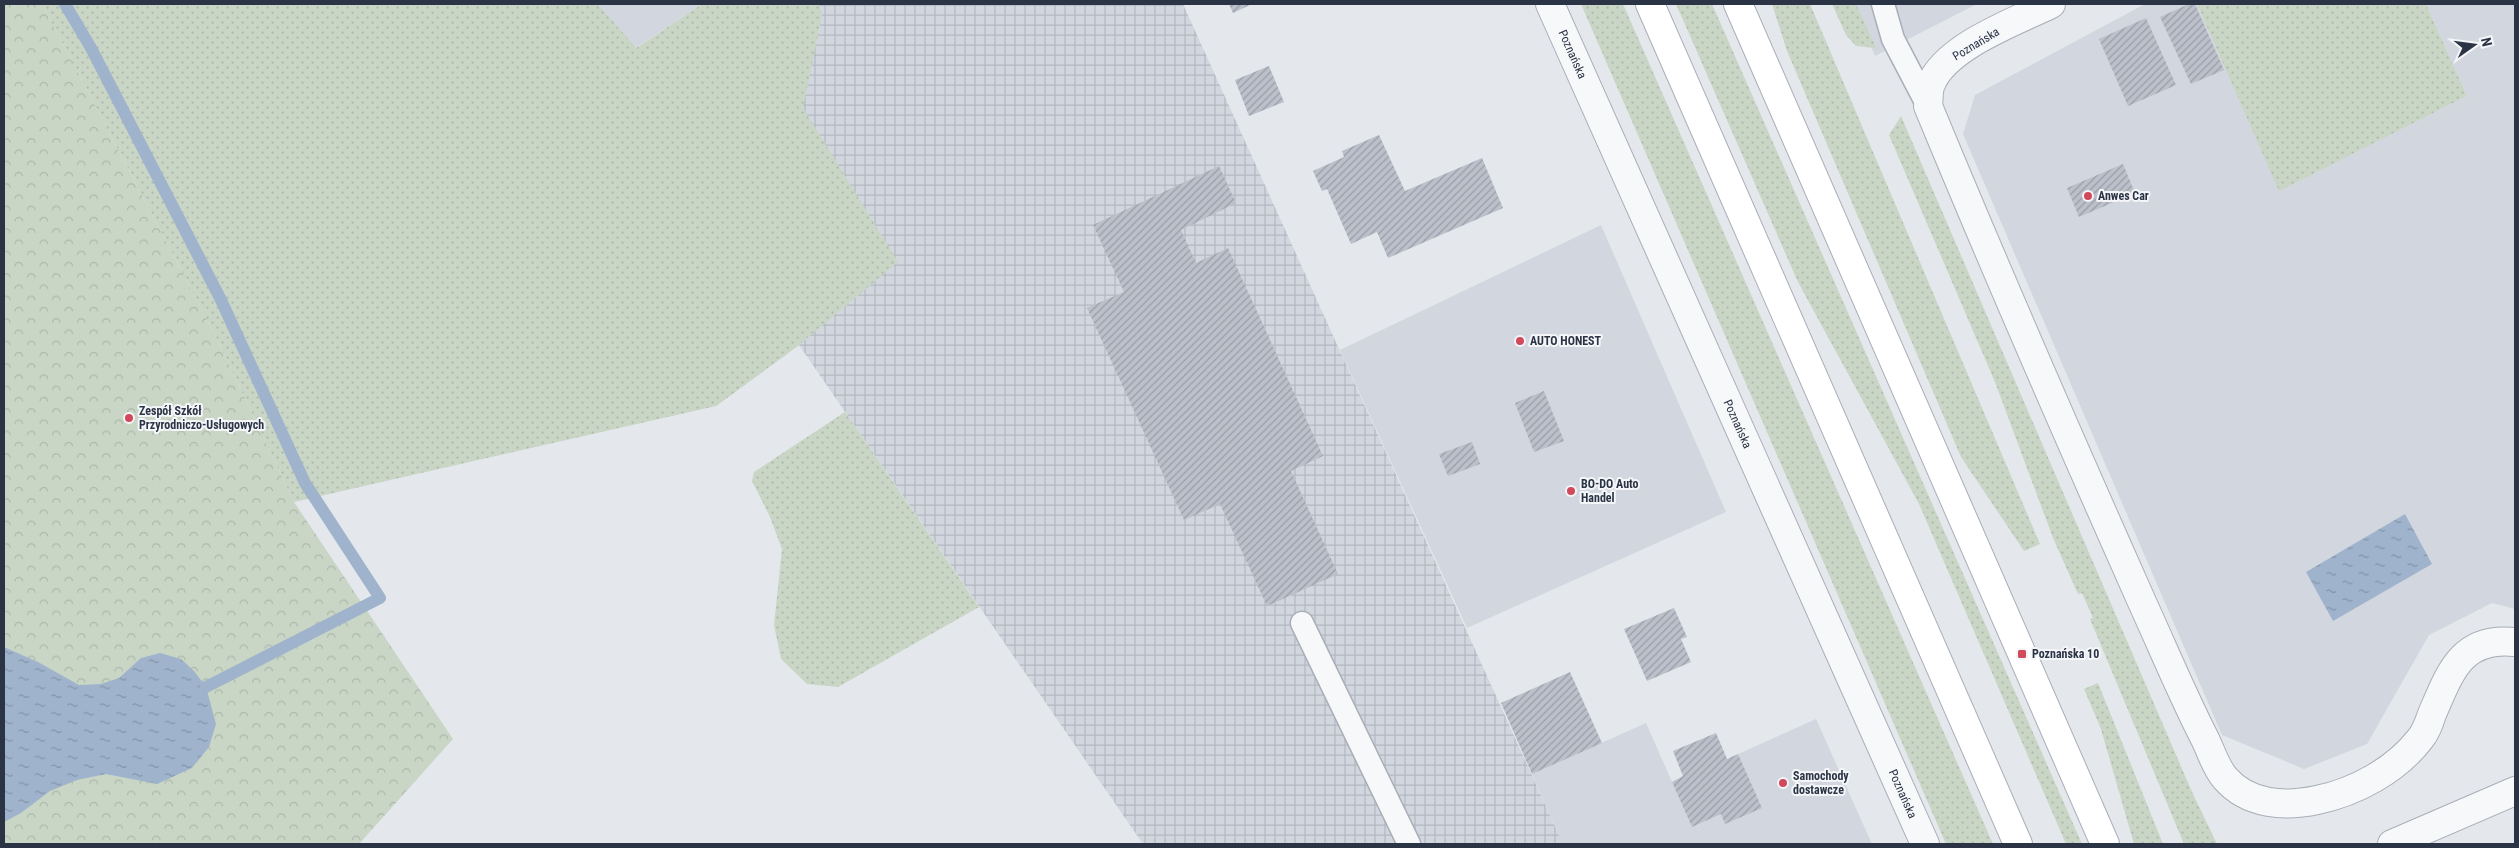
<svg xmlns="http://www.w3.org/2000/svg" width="2519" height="848" font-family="'Roboto Condensed',sans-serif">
<defs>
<pattern id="industrial-grid" width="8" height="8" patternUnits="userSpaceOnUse" patternTransform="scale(1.25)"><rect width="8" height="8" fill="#d2d6de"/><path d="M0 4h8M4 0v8" fill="none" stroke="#b4b8c0"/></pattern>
<pattern id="grass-dots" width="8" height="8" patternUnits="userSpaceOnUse" patternTransform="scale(1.25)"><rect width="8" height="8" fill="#c9d6c5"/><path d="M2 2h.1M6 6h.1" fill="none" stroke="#adb8ab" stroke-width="1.8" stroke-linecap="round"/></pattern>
<pattern id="forest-crowns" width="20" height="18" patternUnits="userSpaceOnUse" patternTransform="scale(1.25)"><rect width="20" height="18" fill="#c9d6c5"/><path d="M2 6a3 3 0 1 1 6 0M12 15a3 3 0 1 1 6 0" fill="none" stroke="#adb8ab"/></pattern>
<pattern id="water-ripples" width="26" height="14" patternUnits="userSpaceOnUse" patternTransform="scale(1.25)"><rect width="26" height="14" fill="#9fb4cc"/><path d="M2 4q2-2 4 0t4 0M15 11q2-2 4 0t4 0" fill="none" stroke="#8293a7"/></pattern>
<pattern id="building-hatch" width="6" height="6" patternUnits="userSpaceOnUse" patternTransform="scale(1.25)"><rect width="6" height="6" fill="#bbc0ca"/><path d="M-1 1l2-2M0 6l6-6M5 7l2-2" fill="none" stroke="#989da6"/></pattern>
</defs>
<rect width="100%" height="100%" fill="#e4e7ec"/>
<g fill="#d2d6de">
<polygon points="598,4 702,4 635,48"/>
<polygon points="1852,4 1977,4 1875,56"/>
<polygon points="2145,4 2197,4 2280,190 2467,96 2426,4 2515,4 2515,609 2492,603 2429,635 2367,744 2304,769 2222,735 1963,134 1975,95"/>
<polygon points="1601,225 1726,512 1467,628 1340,350"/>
<polygon points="1816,719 1872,844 1563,844 1532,774 1646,723 1692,827 1721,814 1761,808 1738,754"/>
</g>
<polygon fill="url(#industrial-grid)" points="702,4 1183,4 1563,844 1143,844 799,345 716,406"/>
<g fill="url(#grass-dots)">
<polygon points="42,4 598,4 636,48 702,4 819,4 822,15 803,108 898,262 799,345 716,406 294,502 214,333"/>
<polygon points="1581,4 1623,4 1993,844 1946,844"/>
<polygon points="1676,4 1712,4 2082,844 2066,844 1919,504 1798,282"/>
<polygon points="1772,4 1810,4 2040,544 2024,551 1961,457 1787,51"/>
<polygon points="1832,4 1856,4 1876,48 1856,46 1846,35"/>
<polygon points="2197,4 2426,4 2467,96 2279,191"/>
<polygon points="1901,116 2192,792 2217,844 2184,844 2090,619 2093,618 2082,593 2078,594 2053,538 1995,382 1889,135"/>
<polygon points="845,412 979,607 838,687 807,684 781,659 774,625 782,549 770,517 752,481 754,472"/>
<polygon points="2098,683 2163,844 2134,844 2101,729 2084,689"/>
</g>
<polygon fill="url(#forest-crowns)" points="4,4 42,4 214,333 294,502 453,739 359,844 4,844"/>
<g fill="url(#water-ripples)">
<polygon points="2405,514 2432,564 2333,621 2306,572"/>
<polygon points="4,647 38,662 79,685 101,684 119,678 141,658 160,653 181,659 194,671 206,687 216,724 209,747 192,768 157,784 106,774 77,780 50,791 21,813 4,822"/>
</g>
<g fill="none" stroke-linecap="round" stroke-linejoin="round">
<polyline stroke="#9fb4cc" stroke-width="12" points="65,4 91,48 221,300 305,483 380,598 206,687"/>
</g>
<g fill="url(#building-hatch)">
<polygon points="1229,4 1252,4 1233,13"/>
<polygon points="2189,4 2195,4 2224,70 2191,84 2160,17"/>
<polygon points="2146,18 2176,85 2128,106 2099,39"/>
<polygon points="1269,66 1284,102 1249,116 1235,80"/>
<polygon points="1379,135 1405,191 1482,158 1503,208 1388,258 1377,232 1351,244 1327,189 1322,191 1313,171 1344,157 1342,151"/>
<polygon points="2123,164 2135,193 2079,217 2067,188"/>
<polygon points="1219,166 1236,203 1181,230 1196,263 1228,248 1323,456 1291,471 1338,574 1267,606 1220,504 1184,520 1087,308 1124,292 1093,225"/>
<polygon points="1544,391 1564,441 1534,452 1515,403"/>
<polygon points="1472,442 1480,464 1448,476 1439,454"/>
<polygon points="1674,608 1687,637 1681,639 1691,662 1647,681 1624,629"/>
<polygon points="1570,672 1602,743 1532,774 1501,703"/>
<polygon points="1716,733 1727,759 1738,754 1762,808 1725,824 1721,814 1692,827 1672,782 1683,776 1673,751"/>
</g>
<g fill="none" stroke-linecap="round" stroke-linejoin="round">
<defs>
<g id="service">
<polyline points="1883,4 1893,39 1928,106"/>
<polyline points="1302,623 1409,844"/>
</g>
<g id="minor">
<path id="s1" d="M 1550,4 L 1925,844"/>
<path d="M 2051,4 C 2017,21 1946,46 1931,84 C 1928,90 1929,100 1928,106 C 1997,273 2069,438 2142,602 C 2163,648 2182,694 2205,739 C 2211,751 2216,768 2225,778 C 2248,805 2285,807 2317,800 C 2356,792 2396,770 2420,739 C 2426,732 2429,723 2432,714 C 2450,673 2461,636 2515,642"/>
<polyline points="2392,844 2515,791"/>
</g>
<g id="secondary">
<polyline points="1650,4 2018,844"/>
<polyline points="1738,4 2105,844"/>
</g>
</defs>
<use href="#service" stroke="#a9aeb7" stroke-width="25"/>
<use href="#minor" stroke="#a9aeb7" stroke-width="30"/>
<use href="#secondary" stroke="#a9aeb7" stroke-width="30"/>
<use href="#service" stroke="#f7f8fa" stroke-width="22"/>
<use href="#minor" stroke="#f7f8fa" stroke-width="28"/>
<use href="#secondary" stroke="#fff" stroke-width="28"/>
</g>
<g fill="#d1495b" stroke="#f4f6f9" stroke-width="2">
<circle cx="2088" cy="196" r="5"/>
<circle cx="1520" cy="341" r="5"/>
<circle cx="129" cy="418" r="5"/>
<circle cx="1571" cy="491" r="5"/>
<rect x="2017" y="649" width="10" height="10" rx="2.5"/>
<circle cx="1783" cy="783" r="5"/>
</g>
<g text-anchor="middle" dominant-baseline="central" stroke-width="4" stroke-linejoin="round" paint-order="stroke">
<g font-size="12" fill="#2b3445" stroke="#f4f6f9">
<text transform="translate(1976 44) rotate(-31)">Poznańska</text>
<text stroke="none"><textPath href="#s1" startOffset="55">Poznańska</textPath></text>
<text stroke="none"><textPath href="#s1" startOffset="460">Poznańska</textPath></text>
<text stroke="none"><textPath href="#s1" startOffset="865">Poznańska</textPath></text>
</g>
<g font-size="12" font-weight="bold" fill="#2b3445" stroke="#f4f6f9" text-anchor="start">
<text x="2098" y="196">Anwes Car</text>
<text x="1530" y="341">AUTO HONEST</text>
<text x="139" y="411">Zespół Szkół<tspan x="139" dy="14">Przyrodniczo-Usługowych</tspan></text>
<text x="1581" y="484">BO-DO Auto<tspan x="1581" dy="14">Handel</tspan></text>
<text x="2032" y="654">Poznańska 10</text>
<text x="1793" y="776">Samochody<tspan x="1793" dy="14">dostawcze</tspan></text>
</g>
</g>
<rect width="2519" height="848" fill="none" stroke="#2b3445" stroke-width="10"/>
<g transform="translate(2474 45) rotate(76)" stroke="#f4f6f9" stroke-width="4" paint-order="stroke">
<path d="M0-4L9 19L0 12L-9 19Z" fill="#2b3445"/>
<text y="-8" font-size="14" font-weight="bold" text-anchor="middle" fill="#2b3445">N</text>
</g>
</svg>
